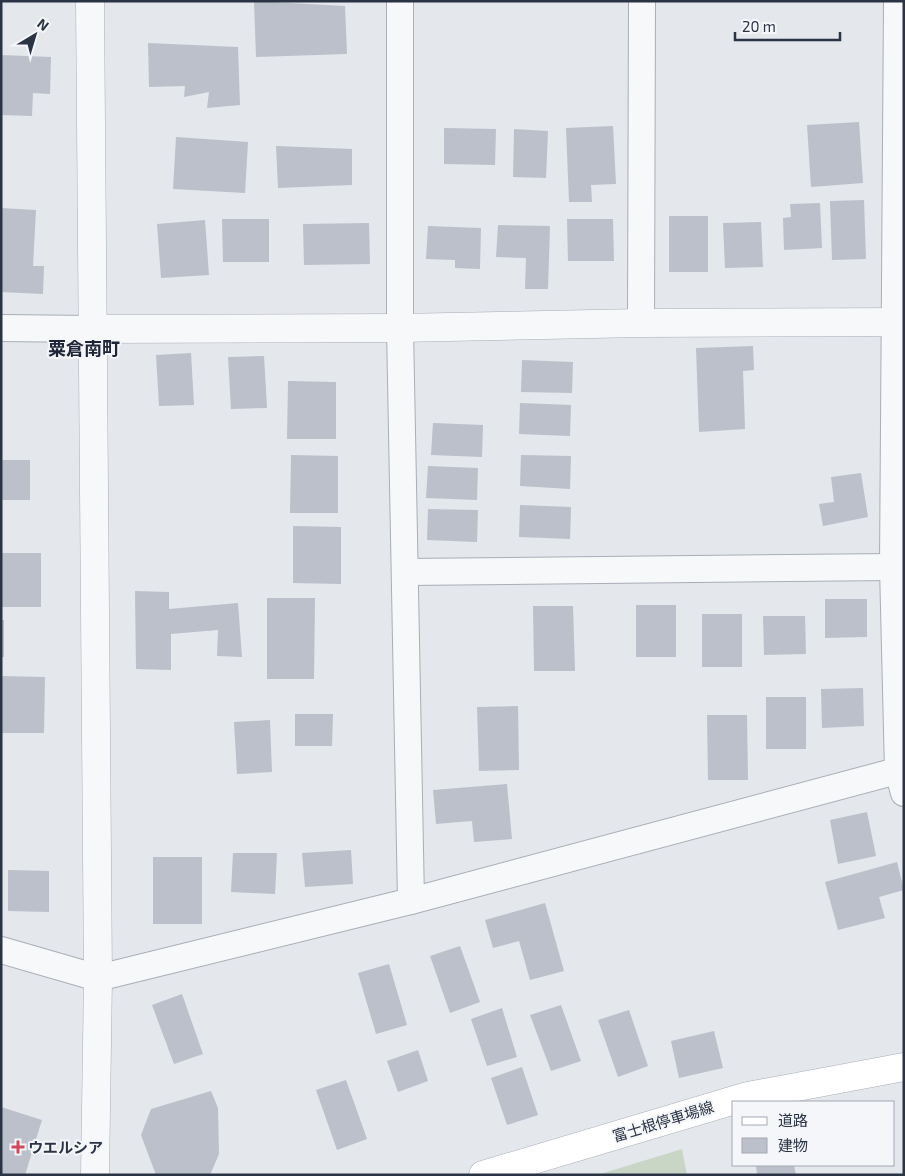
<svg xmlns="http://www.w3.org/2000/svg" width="905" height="1176" font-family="'Exo 2','Noto Sans JP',sans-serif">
<rect width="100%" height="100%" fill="#e4e7ec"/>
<polygon fill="#c9d6c5" points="682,1149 687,1175 597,1175"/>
<g fill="#bbc0ca">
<polygon points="254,1 345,6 347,54 256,57"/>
<polygon points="148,43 238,47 240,105 207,108 209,92 184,97 185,86 149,87"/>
<polygon points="1,55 51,57 50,94 33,93 32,116 1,115"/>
<polygon points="859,122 863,183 811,187 807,125"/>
<polygon points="613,126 616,184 591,185 592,202 569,202 566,128"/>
<polygon points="444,128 496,129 495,165 444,164"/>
<polygon points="514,129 548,131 546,178 513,177"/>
<polygon points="176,137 248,142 245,193 173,189"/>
<polygon points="276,146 352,149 352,185 278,188"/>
<polygon points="864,200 866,259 832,260 830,201"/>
<polygon points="820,203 822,248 784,250 783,218 791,217 790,204"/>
<polygon points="1,208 36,210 33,266 44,266 43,294 1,292"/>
<rect x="669" y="216" width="39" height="56"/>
<polygon points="222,219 269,219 269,262 223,262"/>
<polygon points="567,219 613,219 614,261 568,261"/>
<polygon points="205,220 209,275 161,278 157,224"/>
<polygon points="761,222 763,267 725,268 723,223"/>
<polygon points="369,223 370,264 304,265 303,224"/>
<polygon points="498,225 550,226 548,289 525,289 526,258 496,257"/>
<polygon points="428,226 481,228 480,269 455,268 455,260 426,259"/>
<polygon points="753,346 754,370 743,371 745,429 699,432 696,348"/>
<polygon points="191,353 194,405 159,406 156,355"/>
<polygon points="264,356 267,408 231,409 228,357"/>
<polygon points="522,360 573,362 572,393 521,392"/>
<polygon points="288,381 336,382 336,439 287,439"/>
<polygon points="520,403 571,405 570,436 519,434"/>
<polygon points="433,423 483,425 482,457 431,455"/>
<polygon points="291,455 338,456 338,513 290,513"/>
<polygon points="521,455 571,456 570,489 520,486"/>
<rect x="1" y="460" width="29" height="40"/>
<polygon points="428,466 478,468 477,500 426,498"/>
<polygon points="861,473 868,517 823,526 819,504 834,502 831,477"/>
<polygon points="520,505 571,507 570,539 519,537"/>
<polygon points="428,509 478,510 477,542 427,540"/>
<polygon points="293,526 341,527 341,584 293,583"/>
<rect x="1" y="553" width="40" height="54"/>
<polygon points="135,591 169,592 169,609 238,603 242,657 217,656 218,630 171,634 171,670 136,669"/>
<polygon points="267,598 315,598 314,679 267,679"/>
<polygon points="825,599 867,599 867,637 825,638"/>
<rect x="636" y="605" width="40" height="52"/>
<polygon points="533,606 573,606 575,671 534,671"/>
<rect x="702" y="614" width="40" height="53"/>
<polygon points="763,616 805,616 806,654 764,655"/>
<rect x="1" y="620" width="3" height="37"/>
<polygon points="1,676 45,677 44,733 1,733"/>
<polygon points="863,688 864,726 822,728 821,689"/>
<rect x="766" y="697" width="40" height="52"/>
<polygon points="518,706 519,770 479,771 477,707"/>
<polygon points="295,714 333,714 332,746 295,746"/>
<polygon points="707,715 747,715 748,780 708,780"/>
<polygon points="270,720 272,772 237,774 234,722"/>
<polygon points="507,784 512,839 474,842 472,821 436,824 433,790"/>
<polygon points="867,812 876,856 838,864 830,820"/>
<polygon points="351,850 353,884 305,887 302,853"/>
<polygon points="233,853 277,853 275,894 231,892"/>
<rect x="153" y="857" width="49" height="67"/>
<polygon points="897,862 904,890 879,897 885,918 838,930 825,882"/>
<polygon points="8,870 49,871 49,912 8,911"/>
<polygon points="545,903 564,971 530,980 519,941 493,948 485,920"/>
<polygon points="460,946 480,1002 450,1013 430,956"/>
<polygon points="389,964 407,1025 376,1034 358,973"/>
<polygon points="182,994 203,1054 174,1064 152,1005"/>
<polygon points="561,1005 581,1061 551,1071 530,1015"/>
<polygon points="502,1008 517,1057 487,1066 471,1019"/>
<polygon points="629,1010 648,1066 618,1077 598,1020"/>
<polygon points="714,1031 723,1068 679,1078 671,1041"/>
<polygon points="418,1050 428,1081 398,1092 387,1061"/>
<polygon points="522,1067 538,1115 507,1125 491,1078"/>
<polygon points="346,1080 367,1139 337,1150 316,1090"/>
<polygon points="211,1091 218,1108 219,1154 210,1175 156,1175 141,1135 151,1109"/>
<polygon points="1,1107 42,1120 25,1175 1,1175"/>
<polygon points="756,1165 794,1165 796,1175 757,1175"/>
</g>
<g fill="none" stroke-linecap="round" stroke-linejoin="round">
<defs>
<g id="minor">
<polyline points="400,1 400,328 411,901 904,769"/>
<polyline points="897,1 893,567 898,771 904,793"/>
<polyline points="641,323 642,1"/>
<polyline points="1,328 92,329"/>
<polyline points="405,572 893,567"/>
<polyline points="1,950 98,978 411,901"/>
</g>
<g id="tertiary">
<polyline points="90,1 98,978 95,1175"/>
<polyline points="92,329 400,328 641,323 904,322"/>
</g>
<polyline id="secondary" points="483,1175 748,1096 904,1067"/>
</defs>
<use href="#minor" stroke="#a9aeb7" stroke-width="28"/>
<use href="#tertiary" stroke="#a9aeb7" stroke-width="29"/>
<use href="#secondary" stroke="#a9aeb7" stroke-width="29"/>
<use href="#minor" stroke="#f7f8fa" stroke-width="26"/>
<use href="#tertiary" stroke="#f7f8fa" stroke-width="28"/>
<use href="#secondary" stroke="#fff" stroke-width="28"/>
</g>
<path fill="#d1495b" stroke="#f4f6f9" stroke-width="2" d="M15.5 1139.5h5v5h5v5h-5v5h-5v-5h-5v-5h5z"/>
<g text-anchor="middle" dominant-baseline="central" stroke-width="4" stroke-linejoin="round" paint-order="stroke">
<g font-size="15" fill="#2b3445" stroke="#f4f6f9">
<text transform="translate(663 1121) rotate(-17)">富士根停車場線</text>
</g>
<g font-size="15" font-weight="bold" fill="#2b3445" stroke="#f4f6f9" text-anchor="start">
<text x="28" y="1147">ウエルシア</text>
</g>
<g font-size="18" font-weight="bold" fill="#1d2536" stroke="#f4f6f9">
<text x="84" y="348">粟倉南町</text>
</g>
</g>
<rect width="905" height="1176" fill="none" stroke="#2b3445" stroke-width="5"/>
<rect x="732" y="1101" width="162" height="65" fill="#f4f6f9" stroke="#a4a8b1"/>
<rect x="742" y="1117" width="25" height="8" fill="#ffffff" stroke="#a4a8b1"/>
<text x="778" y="1126" font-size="15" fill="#2b3445">道路</text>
<rect x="742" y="1138" width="25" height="15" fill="#bbc0ca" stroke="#a4a8b1"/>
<text x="778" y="1151" font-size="15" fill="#2b3445">建物</text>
<g transform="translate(35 35) rotate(38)" stroke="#f4f6f9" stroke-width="4" paint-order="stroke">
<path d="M0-4L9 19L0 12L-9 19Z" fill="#2b3445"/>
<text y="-8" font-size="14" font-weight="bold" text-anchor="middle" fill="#2b3445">N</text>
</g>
<path d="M735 32v8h105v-8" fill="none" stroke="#2b3445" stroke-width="2.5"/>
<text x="742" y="32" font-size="15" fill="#2b3445" stroke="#f4f6f9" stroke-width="4" paint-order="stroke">20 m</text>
</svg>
